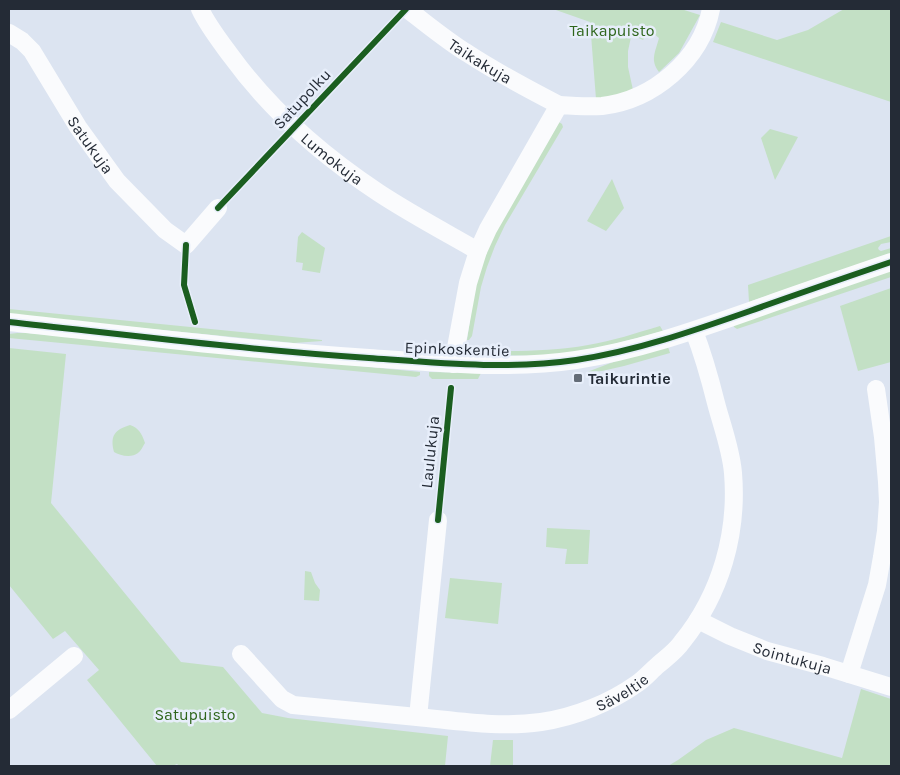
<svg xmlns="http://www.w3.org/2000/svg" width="900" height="775" font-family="Karla,sans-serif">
<rect width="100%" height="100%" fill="#dce4f1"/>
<g fill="#c3e0c5">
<path d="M 553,9 L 681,9 L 700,15 L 679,53 L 659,72 C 650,60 655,53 659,38 L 654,34 L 647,35 L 643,40 L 632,35 L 631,37 L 628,51 L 628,67 L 633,90 L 612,98 L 596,99 L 590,22 Z"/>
<polygon points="844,9 891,9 891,102 713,42 721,22 777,40 808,30"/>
<polygon points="559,122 562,124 563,127 505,225 495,246 487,267 481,287 472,336 469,340 467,340 474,293 484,258 494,234"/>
<polygon points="770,129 798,137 775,180 761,138"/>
<polygon points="612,179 624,208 606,231 587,221"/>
<polygon points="302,232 325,248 320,273 302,270 303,263 296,262 298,237"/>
<polygon points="891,236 891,242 881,244 878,248 879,250 881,251 891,248 891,253 749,302 748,285"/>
<polygon points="891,270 891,277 740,328 737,329 734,327 733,324"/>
<polygon points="891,288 891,362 858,371 840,306"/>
<polygon points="9,309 322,340 322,341 294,343 9,315"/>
<path d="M 660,326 L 663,331 C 631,340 598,349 565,353 C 540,357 514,356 488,354 L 492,351 C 524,351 556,351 588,345 C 613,341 636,333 660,326 Z"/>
<polygon points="17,333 28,333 420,372 420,375 416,377 9,338 9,334"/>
<polygon points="668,347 670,353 624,366 602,371 587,372 616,361"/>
<polygon points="9,348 66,354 51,503 181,662 223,667 262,713 288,718 448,736 445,766 179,766 177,764 172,766 157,766 87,680 99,670 65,631 53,639 9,585"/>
<polygon points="429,372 481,373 478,379 432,379 429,376"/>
<path d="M 130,425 C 139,428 142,434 145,443 C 143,446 141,451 138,453 C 132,458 120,456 114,452 C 110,436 114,430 130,425 Z"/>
<polygon points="547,528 590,530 588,564 565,564 567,549 546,547"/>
<polygon points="305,571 311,572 315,583 320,590 319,601 304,600"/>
<polygon points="450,578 502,583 498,624 445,618"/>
<polygon points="861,689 891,699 891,766 668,766 678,760 706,740 734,728 842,758"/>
<polygon points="493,740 513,740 513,766 490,766"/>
</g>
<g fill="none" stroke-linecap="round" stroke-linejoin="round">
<g stroke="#fafbfd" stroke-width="18">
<path id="s1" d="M 200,9 C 208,26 220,41 231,56 C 271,111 323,156 379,193 C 411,214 445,232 478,251"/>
<path id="s2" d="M 407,9 C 427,24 446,40 467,53 C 496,72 528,89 559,105"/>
<path id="s3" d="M 9,33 L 22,41 L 32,51 L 78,127 L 117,181 L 165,230 L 186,245 L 218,208"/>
<path d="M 9,322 C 129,335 248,350 369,358 C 438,363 508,370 576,360 C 636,351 693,331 750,311 C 797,294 844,278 891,262"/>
<path d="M 453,364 L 468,283 L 478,251 L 488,229 L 559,105 C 573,106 587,107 602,106 C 653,100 701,60 711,9"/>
<path id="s4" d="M 698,620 L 730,636 L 767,651 L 823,666 L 891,687"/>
<path id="s5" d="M 241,654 L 282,699 L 293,705 C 335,709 376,713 417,717 C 459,721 500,728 541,722 C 575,717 610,703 638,683 C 645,678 651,671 658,665 C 666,658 676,651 682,642 C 721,594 738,533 733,473 C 731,449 722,426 716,403 C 710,379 703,354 694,331"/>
<polyline points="849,674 877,585 882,557 886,531 888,502 887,482 883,437 876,389"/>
<polyline points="9,710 74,656"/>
<polyline points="418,717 438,520"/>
</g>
<defs>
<g id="cycleway">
<polyline points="218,208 406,9"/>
<polyline points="186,245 184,285 195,322"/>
<path d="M 9,322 C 129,335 248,350 369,358 C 438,363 508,370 576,360 C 636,351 693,331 750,311 C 797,294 844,278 891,262"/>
<polyline points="438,520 451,388"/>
</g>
</defs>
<use href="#cycleway" stroke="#e7eefa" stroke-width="9"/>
<use href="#cycleway" stroke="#1b5e20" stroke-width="6"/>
</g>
<rect fill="#646c77" stroke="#e7eefa" stroke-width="2" x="573" y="373" width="10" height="10" rx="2.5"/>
<g text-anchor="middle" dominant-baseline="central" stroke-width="5" stroke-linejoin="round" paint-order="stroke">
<g font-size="16" fill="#2f661c" stroke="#e7eefa">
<text x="612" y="30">Taikapuisto</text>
<text x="195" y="714">Satupuisto</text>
</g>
<g font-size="16" fill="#242b36" stroke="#e7eefa">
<text stroke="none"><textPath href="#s2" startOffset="90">Taikakuja</textPath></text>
<text transform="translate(302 99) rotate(-47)">Satupolku</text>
<text stroke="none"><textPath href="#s3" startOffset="140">Satukuja</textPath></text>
<text stroke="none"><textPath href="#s1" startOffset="201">Lumokuja</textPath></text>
<text transform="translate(457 349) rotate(2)">Epinkoskentie</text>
<text transform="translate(430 452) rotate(-84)">Laulukuja</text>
<text stroke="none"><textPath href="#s4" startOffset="102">Sointukuja</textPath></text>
<text stroke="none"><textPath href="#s5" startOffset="409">Säveltie</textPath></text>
</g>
<g font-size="16" font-weight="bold" fill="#242b36" stroke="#e7eefa" text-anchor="start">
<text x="588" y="378">Taikurintie</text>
</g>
</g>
<rect width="900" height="775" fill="none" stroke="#242b36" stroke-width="20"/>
</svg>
